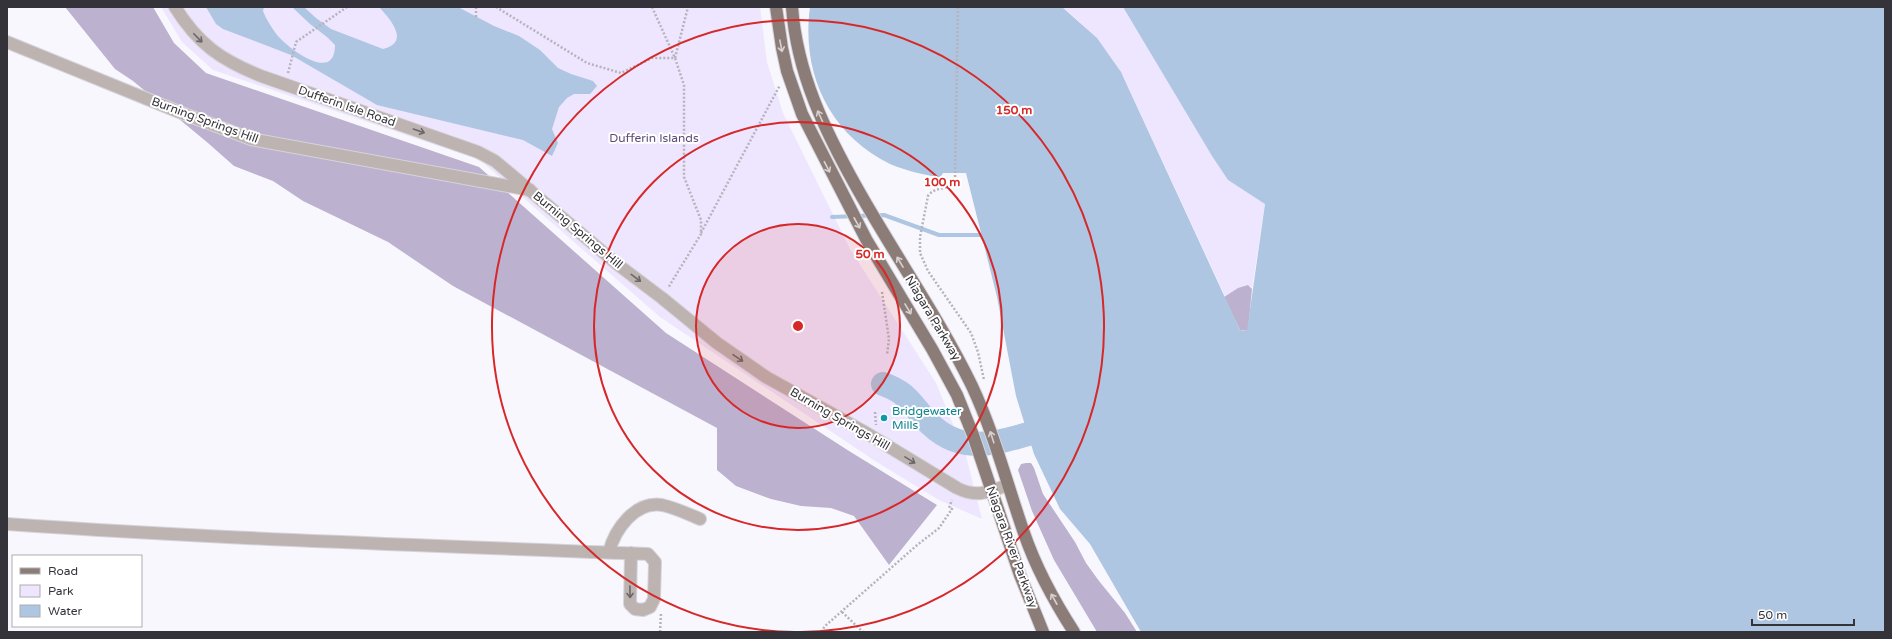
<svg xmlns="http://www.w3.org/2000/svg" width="1892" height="639" font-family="'Varela Round',sans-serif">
<rect width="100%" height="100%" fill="#f9f7fe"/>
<g fill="#eee5fe">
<polygon points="161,7 760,7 767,62 783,113 850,249 936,383 966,456 982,519 939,500 875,461 660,317 480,160 213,70 182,42"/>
<path d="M 1062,7 L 1123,7 L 1212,156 L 1228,180 L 1265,203 L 1252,289 L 1251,286 L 1238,288 L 1225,296 L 1124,78 C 1107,49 1088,27 1062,7 Z"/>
</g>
<g fill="#bdb1d0">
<polygon points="65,7 153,7 174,43 206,73 479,167 666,333 849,451 937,505 889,565 854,516 831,508 801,506 771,499 736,486 717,470 717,428 453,286 388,242 303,201 273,181 234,166 208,143 133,81 115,69"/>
<polygon points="1248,285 1252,289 1248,331 1240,330 1224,297 1238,288"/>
<polygon points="1026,463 1031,463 1034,468 1043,494 1075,542 1086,563 1099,581 1125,613 1137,632 1097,632 1054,560 1032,511 1018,470 1021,464"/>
</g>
<g fill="#aec6e1">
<path d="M 206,7 L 264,7 L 263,11 C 266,19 272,28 277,35 C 289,49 335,84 335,45 L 327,37 L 310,24 L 292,7 L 304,7 L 316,18 L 331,29 L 383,49 C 411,42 390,19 379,7 L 458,7 L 494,26 L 519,36 L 540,50 L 558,68 L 571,74 L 593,81 L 597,86 L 590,94 L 574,94 L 567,98 L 559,107 L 552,129 L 558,143 L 552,156 L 523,140 L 377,105 L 291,55 L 223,29 L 216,24 Z"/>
<path d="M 810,7 L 1062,7 L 1097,38 L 1121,72 L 1240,330 L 1247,331 L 1265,204 L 1228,180 L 1212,156 L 1123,7 L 1885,7 L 1885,632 L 1141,632 L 1090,544 L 1060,509 L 1034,454 L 1016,396 L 997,297 L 966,173 L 943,173 L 940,178 C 923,174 906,171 890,164 C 829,134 801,73 810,7 Z"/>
</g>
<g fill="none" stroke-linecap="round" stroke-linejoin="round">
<polyline stroke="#aec6e1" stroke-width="4" points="832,217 884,215 939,235 982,235"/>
<path stroke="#aec6e1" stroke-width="24" d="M 883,384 C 906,392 910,402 925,419 C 956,453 988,446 1028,434"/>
<defs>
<g id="minor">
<path d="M 175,7 C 198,44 221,60 261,76 L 478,152 L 495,161 L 617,264 L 662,298 L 717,343 L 766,377 L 863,431 L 957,488 C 977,498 988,492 1008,485"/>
<polyline points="7,42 179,112 251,139 530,190"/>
<path d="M 7,524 C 221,539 434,546 648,554 L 655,562 L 654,599 L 650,607 L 643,610 L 635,609 L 630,604 L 631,553"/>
<path d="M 609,552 C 615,529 635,501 662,505 C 676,508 688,514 700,519"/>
</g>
<g id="major">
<polyline points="776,7 782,48 787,71 802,114 866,239 932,349 957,395 973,435 1020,575 1043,632"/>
<path d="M 792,7 C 797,74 825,131 857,188 C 894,254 939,318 972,386 C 994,433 1007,484 1024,533 C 1036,568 1054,601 1074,632"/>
</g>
</defs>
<use href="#minor" stroke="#d6d4db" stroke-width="14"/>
<use href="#major" stroke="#d6d4db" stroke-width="14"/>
<g stroke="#b6b4bb" stroke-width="2.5" stroke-dasharray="2 2" stroke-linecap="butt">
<polyline points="496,7 587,63 621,73 652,58 675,58 684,85 684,177 701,220 701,234 668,288"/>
<polyline points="652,7 675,58"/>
<path d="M 958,7 L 955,179 C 951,192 935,185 928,196 L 920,237 L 920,253 L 928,271 L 971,333 L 978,352 L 984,380"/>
<polyline points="476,17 476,7"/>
<polyline points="675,58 688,7"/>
<polyline points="288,73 296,42 347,7"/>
<polyline points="701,233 780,85"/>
<polyline points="882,292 889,339 887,355"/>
<polyline points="875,412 876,425"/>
<polyline points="842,612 863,632"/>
<polyline points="660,632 661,613"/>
<polyline points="821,632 825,626 916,546 939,528 952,509 949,508 952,500"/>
</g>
<use href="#minor" stroke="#bdb4b2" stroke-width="12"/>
<use href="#major" stroke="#8c7c78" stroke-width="12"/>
</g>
<defs><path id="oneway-shaft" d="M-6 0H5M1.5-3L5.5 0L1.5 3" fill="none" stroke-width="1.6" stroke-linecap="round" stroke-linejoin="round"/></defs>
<g stroke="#6b676a">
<use href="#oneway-shaft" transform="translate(198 38) rotate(46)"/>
<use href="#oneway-shaft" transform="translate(419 131) rotate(19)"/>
<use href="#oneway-shaft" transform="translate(636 278) rotate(37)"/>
<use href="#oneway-shaft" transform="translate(738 358) rotate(34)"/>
<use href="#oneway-shaft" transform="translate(910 460) rotate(32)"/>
<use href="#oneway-shaft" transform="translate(630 592) rotate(89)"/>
</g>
<g stroke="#d7d1d0">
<use href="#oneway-shaft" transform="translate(781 46) rotate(79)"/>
<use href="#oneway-shaft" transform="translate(820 116) rotate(-115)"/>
<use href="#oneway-shaft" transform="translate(827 167) rotate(63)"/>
<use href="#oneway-shaft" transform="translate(857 223) rotate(61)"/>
<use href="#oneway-shaft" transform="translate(900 262) rotate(-121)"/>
<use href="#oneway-shaft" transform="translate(908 309) rotate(59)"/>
<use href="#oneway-shaft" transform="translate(992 437) rotate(-108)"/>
<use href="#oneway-shaft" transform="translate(1054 599) rotate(-119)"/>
</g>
<circle cx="798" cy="326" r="102" fill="#d62828" fill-opacity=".12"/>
<g fill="none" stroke="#d62828" stroke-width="2">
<circle cx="798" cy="326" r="102"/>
<circle cx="798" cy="326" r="204"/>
<path d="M795 632A306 306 0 1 1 801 632"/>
</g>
<circle fill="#0f9aa8" stroke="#fff" stroke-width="1.5" cx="884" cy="418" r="4"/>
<g text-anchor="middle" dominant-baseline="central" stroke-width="4" stroke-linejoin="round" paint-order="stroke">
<g font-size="12" fill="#35333a" stroke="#fff">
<text transform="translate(347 106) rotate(19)">Dufferin Isle Road</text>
<text transform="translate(205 120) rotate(20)">Burning Springs Hill</text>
<text transform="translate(578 230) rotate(40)">Burning Springs Hill</text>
<text transform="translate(933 318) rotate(59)">Niagara Parkway</text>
<text transform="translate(840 419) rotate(30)">Burning Springs Hill</text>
<text transform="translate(1012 547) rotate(70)">Niagara River Parkway</text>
</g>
<g font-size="12" fill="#5e4b79" stroke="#fff">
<text x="654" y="138">Dufferin Islands</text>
</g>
<g font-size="12" fill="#0d838f" stroke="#fff" text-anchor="start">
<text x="892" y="411">Bridgewater<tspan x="892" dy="14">Mills</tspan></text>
</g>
</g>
<circle cx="798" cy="326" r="6" fill="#d62828" stroke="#fff" stroke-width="2"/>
<g font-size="12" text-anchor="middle" font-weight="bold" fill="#d62828" stroke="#fff" stroke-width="4" stroke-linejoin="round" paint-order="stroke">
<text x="1014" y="114">150 m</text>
<text x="942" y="186">100 m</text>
<text x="870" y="258">50 m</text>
</g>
<rect width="1892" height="639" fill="none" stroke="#35333a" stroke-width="16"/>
<rect x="12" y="555" width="130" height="72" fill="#ffffff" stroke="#aeadb0"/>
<rect x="20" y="568" width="20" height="6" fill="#8c7c78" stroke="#aeadb0"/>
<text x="48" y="575" font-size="12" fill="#35333a">Road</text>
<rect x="20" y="585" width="20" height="12" fill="#eee5fe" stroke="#aeadb0"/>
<text x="48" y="595" font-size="12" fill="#35333a">Park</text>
<rect x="20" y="605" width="20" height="12" fill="#aec6e1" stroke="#aeadb0"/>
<text x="48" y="615" font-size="12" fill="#35333a">Water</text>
<path d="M1752 619v6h102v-6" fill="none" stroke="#35333a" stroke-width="2"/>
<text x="1758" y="619" font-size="12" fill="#35333a" stroke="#ffffff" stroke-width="3" paint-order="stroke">50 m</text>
</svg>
